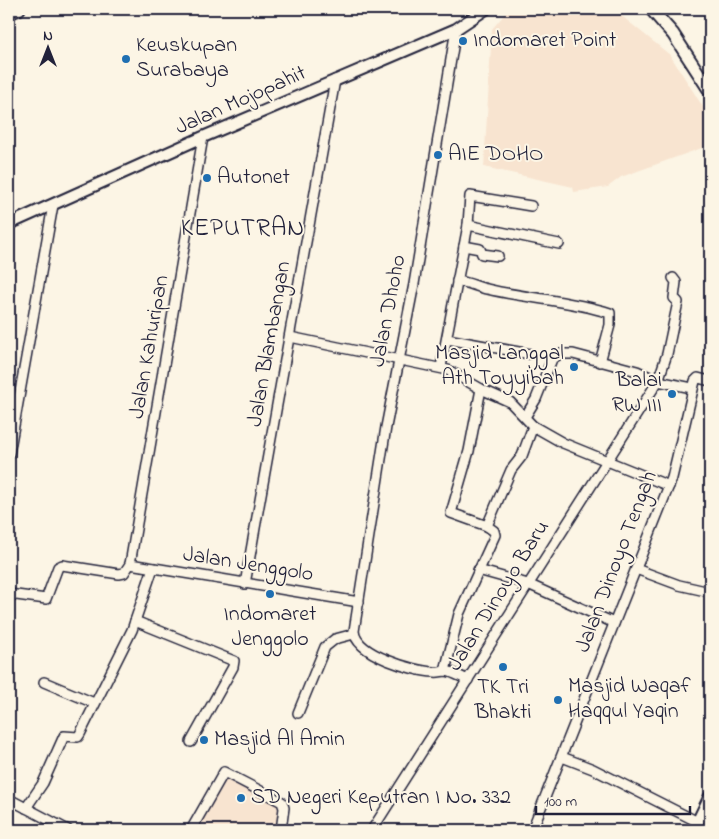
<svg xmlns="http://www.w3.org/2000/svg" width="719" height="839" font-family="'Indie Flower',sans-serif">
<rect width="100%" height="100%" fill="#fcf5e5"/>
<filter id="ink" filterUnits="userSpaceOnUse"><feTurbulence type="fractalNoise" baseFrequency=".02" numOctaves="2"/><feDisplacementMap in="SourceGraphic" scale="10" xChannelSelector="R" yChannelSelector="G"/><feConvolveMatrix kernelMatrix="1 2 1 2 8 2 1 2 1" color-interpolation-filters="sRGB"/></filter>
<g filter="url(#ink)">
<g fill="#f8e4d0">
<polygon points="509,9 613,9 670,55 710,118 710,145 621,177 608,187 574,192 573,187 484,167 492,29"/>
<polygon points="224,772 283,805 275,830 194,830"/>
</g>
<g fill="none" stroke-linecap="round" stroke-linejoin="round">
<defs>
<g id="minor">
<path d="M 456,29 L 414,284 L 386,427 L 354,631 C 356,655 414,671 434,672 C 438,673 442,671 446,671 C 453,672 461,677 468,680"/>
<polyline points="468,225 559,244"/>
<polyline points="464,246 480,249 482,254 498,256"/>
<path d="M 457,281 C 468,282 477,287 487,289 C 528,299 570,300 610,313 L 610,325 L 600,362"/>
<polyline points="290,337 448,370 481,389 510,402 533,426 563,443 669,486"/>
<polyline points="447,339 530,354"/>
<polyline points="441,367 468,225 470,196 531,206"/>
<polyline points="481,389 469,451 451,513 487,526"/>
<polyline points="525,417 536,399 552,359 560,354 573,354 637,371 658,381 692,388"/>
<polyline points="9,454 53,205"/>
<polyline points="130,564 359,602"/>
<polyline points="636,569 679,585 710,592"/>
<polyline points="478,570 528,584 614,623"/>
<polyline points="245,584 335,80"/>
<polyline points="9,594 46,599 58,567 62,565 119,574 124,573 130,564 203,137"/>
<polyline points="135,621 234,661 233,667 191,742"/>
<polyline points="445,671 459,614 495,535 494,531 487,526 511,470 522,456 533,426"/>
<polyline points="44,682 94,703"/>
<polyline points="298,713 325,647 335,639 354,634"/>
<polyline points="562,757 593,769 698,822"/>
<polyline points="9,799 68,830"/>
<polyline points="26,808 43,783 64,736 78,737 80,734 132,630 153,568"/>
<polyline points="191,830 224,772 282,802 284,808 281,830"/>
<polyline points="372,830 658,381 667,354 678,302 674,298 676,282 673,278"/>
<polyline points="532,830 672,478 695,381 698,378 710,381"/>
</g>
<polyline id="tertiary" points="9,224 203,137 456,29 486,9"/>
<g id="secondary">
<polyline points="651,9 673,34 710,91"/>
<polyline points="9,13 19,9"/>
<polyline points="694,830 710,797"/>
</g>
</defs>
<use href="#minor" stroke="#22223b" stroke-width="12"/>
<use href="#tertiary" stroke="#22223b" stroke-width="14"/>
<use href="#secondary" stroke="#22223b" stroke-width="15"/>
<use href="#minor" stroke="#fcf5e5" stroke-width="9"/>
<use href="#tertiary" stroke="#fcf5e5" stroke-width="10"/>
<use href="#secondary" stroke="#fcf5e5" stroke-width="11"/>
</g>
</g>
<g fill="#1f6fb2" stroke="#fcf5e5" stroke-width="2">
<circle cx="463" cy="41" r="5"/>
<circle cx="126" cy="59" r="5"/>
<circle cx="438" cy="155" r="5"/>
<circle cx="207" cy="178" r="5"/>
<circle cx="574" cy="367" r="5"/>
<circle cx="672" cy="394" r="5"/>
<circle cx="270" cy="594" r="5"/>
<circle cx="503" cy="667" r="5"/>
<circle cx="558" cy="700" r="5"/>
<circle cx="204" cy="740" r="5"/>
<circle cx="241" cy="798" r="5"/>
</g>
<g text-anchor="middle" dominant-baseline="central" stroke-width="4" stroke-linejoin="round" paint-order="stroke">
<g font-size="22" fill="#22223b" stroke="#fcf5e5" text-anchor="start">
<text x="473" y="41">Indomaret Point</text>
<text x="136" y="46">Keuskupan<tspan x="136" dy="25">Surabaya</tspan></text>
<text x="448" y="155">AIE DOHO</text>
<text x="217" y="178">Autonet</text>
<text x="564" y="354" text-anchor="end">Masjid Langgal<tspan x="564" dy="25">Ath Toyyibah</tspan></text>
<text x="662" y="381" text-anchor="end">Balai<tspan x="662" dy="25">RW III</tspan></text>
<text x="270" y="615" text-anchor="middle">Indomaret<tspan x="270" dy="25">Jenggolo</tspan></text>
<text x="568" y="687">Masjid Waqaf<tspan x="568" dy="25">Haqqul Yaqin</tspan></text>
<text x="503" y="688" text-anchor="middle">TK Tri<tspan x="503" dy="25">Bhakti</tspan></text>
<text x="214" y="740">Masjid Al Amin</text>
<text x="251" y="798">SD Negeri Keputran I No. 332</text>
</g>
<g font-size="22" fill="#22223b" stroke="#fcf5e5">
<text transform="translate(241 101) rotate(-24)">Jalan Mojopahit</text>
<text transform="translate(389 311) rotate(-79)">Jalan Dhoho</text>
<text transform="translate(270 344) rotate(-80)">Jalan Blambangan</text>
<text transform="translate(150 347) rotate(-80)">Jalan Kahuripan</text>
<text transform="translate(617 562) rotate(-69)">Jalan Dinoyo Tengah</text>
<text transform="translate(248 565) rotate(9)">Jalan Jenggolo</text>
<text transform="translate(499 596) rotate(-58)">Jalan Dinoyo Baru</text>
</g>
<g font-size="25" letter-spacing="1" fill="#22223b" stroke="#fcf5e5">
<text x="243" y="229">KEPUTRAN</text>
</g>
</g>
<rect width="719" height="839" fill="none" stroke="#fcf5e5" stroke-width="30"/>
<rect x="15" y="15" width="689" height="809" fill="none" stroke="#22223b" stroke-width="2" filter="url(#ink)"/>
<g transform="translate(48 48)" stroke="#fcf5e5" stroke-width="4" paint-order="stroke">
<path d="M0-4L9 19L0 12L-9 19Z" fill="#22223b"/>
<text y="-8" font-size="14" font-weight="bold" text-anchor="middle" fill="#22223b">N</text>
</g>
<path d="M536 806v8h154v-8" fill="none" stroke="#22223b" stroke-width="2.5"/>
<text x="544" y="806" font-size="15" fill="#22223b" stroke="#fcf5e5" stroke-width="4" paint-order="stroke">100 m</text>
</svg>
